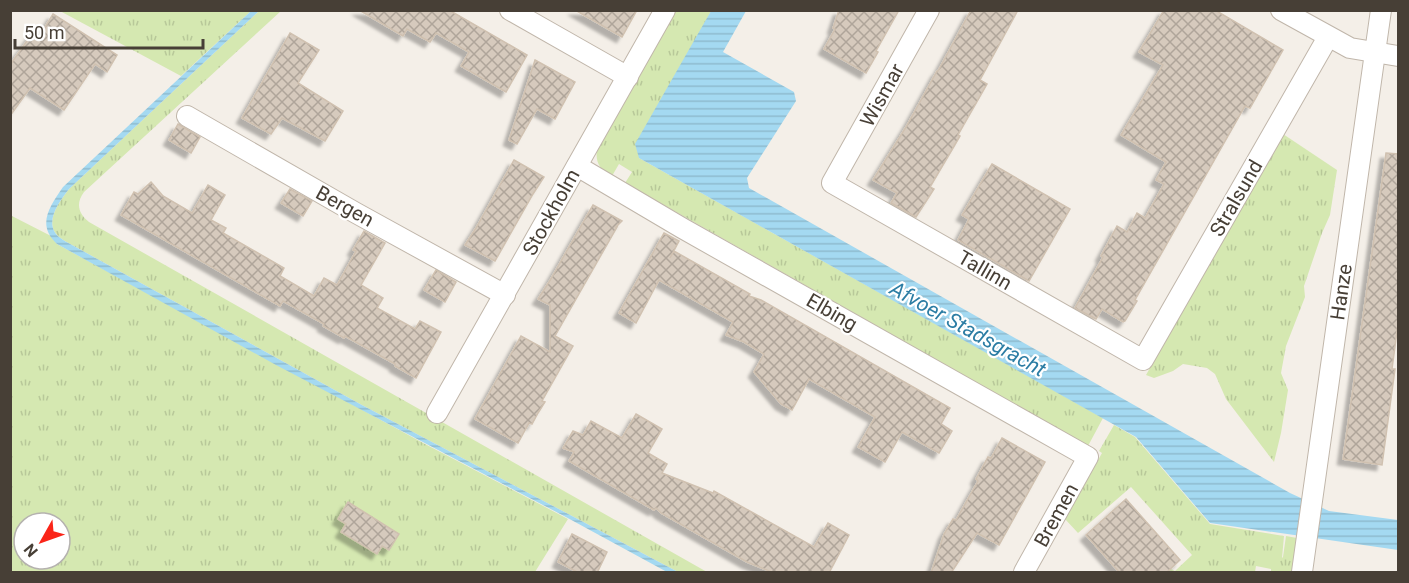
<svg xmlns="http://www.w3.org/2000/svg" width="1409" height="583" font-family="Roboto,sans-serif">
<defs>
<pattern id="grass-tufts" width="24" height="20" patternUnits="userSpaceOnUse" patternTransform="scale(1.5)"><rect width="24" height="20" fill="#d5e8b1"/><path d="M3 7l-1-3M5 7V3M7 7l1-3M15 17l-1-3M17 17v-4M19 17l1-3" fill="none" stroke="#b8c899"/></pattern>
<pattern id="water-rules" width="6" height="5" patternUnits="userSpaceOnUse" patternTransform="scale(1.5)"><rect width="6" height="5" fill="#a4d9f1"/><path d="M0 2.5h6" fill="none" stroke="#8fbbcf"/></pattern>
<pattern id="building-cross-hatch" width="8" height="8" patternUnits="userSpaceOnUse" patternTransform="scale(1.5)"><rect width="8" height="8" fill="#d6cabd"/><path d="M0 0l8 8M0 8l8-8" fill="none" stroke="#afa59a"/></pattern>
<filter id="shadow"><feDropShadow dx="-5.5" dy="5.5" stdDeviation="1.5" flood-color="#0004"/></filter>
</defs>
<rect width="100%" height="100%" fill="#f4efe8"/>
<g fill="url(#grass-tufts)" fill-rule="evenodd">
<polygon points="60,11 251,11 181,76"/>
<path d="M 259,11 L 281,11 L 84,192 C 75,204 79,214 89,222 L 707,572 L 678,572 L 360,404 L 72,245 C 68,243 63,240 59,237 C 43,223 59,202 69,189 Z"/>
<path d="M 676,11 L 711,11 L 639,158 L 1103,418 L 1088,446 L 625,183 L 632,172 L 619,164 L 612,176 C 600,170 595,163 597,149 Z"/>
<polygon points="1283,134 1337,170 1330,215 1322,233 1304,286 1305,297 1286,346 1281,373 1288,390 1281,433 1274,462 1226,399 1215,374 1207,368 1183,364 1173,371 1154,378 1146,375"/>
<path d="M 10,215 L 51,236 L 57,244 L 425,444 L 568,519 L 535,572 L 11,572 ZM 24,523 L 60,523 L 60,559 L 24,559 Z"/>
<polygon points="1114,425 1135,437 1210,524 1284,536 1282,558 1283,557 1286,536 1297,538 1292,572 1271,572 1271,569 1256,566 1255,572 1167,572 1171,569 1175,571 1192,555 1131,487 1078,533 1065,519 1102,453 1099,451"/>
</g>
<g fill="url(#water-rules)">
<path d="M 251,11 L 259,11 L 69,189 C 59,202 43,223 59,237 C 63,240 68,243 72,245 L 360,404 L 678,572 L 667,572 L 564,516 L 276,365 L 57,244 C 36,225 50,206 63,187 Z"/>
<polygon points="711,11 746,11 723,52 794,92 796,101 747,178 749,188 1290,493 1329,511 1398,520 1398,550 1210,523 1136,437 639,158 635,144"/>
</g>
<g fill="url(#building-cross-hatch)" stroke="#d0c1b0" stroke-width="1.5" filter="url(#shadow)">
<polygon points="359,10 449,10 527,55 506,92 461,66 469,52 436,33 430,42 407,29 403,36"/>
<polygon points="575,10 637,10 622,37"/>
<polygon points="839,10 899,10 876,51 878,52 866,73 824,49 835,29 833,28"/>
<polygon points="971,10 1018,10 980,80 987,84 958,135 960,136 953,148 930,187 934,189 916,217 891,203 897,193 873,180 906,127 937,71 938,71"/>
<polygon points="1164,10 1215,10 1283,50 1250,108 1245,106 1135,300 1137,301 1125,321 1123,322 1102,309 1096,319 1075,308 1103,257 1101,256 1117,226 1127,232 1137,213 1145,218 1164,184 1156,180 1166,162 1121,135 1163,65 1139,52"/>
<polygon points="53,14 117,55 107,72 95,64 64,110 30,88 10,116 10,65 38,25 44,29"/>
<polygon points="290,33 319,50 298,83 343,111 325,141 282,118 271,134 242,118"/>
<polygon points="535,60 575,82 555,119 537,109 517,144 509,140"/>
<polygon points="178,124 200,137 191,153 169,140"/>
<polygon points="1386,153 1398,154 1398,324 1392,369 1395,369 1382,465 1343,459"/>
<polygon points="514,160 544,177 533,194 495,261 465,245 476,228"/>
<polygon points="992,164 1070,209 1029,281 958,240 969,219 962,215"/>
<polygon points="151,182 163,196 192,213 208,185 225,195 211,220 226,228 223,233 284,268 280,276 314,296 324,278 337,285 356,251 353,250 364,231 385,243 361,285 383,298 377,308 415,329 420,321 441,332 416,378 395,366 395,364 345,336 344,338 323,326 324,324 283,301 280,306 121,215 134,192 138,194"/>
<polygon points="290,189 312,201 303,216 281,203"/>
<polygon points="593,205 622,221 616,227 617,227 555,336 573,346 542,401 545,402 538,413 532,424 529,423 518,443 475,419 521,336 550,352 550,305 538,299 549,282"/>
<polygon points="664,233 679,241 670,258 674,251 750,294 749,296 761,300 950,408 941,424 952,431 939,453 902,432 885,462 858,447 875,417 809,379 792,410 781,404 754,372 764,354 744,342 726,335 733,322 659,280 636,323 619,313"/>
<polygon points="436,270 456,282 445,302 424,290"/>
<polygon points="636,414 662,429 648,453 667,464 662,473 713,493 714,491 814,547 828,523 849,535 829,573 774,573 747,562 661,513 656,508 654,510 569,461 574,452 563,448 573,431 583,435 591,421 622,438"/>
<polygon points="1002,438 1045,462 999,545 977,533 951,573 931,573 944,534 953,519 956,520 978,481 976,479 988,457 991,458"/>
<polygon points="1126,499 1180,560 1166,573 1120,573 1086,535"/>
<polygon points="348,502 399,534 389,550 382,546 377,554 341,532 346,524 338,519"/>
<polygon points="572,534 607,552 597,573 579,573 558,562"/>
</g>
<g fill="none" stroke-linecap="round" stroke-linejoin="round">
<defs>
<g id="street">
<polyline points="510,10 628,77"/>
<polyline points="929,10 832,183 1143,360 1328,37"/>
<polyline points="1281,10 1350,48 1398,56"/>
<polyline points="187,116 356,213 505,295"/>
<polyline points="577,166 682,228 1088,457 1024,572"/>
<polyline points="437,413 665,10"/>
<polyline points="1302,572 1381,10"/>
</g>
</defs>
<use href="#street" stroke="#c0b6aa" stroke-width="22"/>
<use href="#street" stroke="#fff" stroke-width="20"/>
</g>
<g text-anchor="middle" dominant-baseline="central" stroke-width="4.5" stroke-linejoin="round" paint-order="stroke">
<g font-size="20" fill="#473f36" stroke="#fff">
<text transform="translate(882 95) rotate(-61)">Wismar</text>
<text transform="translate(1236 198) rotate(-60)">Stralsund</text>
<text transform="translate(345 206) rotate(29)">Bergen</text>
<text transform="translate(551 212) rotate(-61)">Stockholm</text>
<text transform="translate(985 270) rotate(30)">Tallinn</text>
<text transform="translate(1341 292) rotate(-82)">Hanze</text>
<text transform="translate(832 312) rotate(30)">Elbing</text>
<text transform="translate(1056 515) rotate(-61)">Bremen</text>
</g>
<g font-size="21" font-style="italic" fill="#2c7da4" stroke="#fff">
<text transform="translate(968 329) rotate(29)">Afvoer Stadsgracht</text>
</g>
</g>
<rect width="1409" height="583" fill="none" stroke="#473f36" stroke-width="24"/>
<g transform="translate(42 541) rotate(230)"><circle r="28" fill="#ffffff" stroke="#b5b2af" stroke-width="1.5"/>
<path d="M0-4.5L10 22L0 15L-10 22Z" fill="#fa2519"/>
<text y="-9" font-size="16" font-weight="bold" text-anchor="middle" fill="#473f36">N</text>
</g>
<path d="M15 39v9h188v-9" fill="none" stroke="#473f36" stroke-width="3"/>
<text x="24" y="39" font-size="18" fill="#473f36" stroke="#ffffff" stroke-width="4.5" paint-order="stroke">50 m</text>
</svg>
